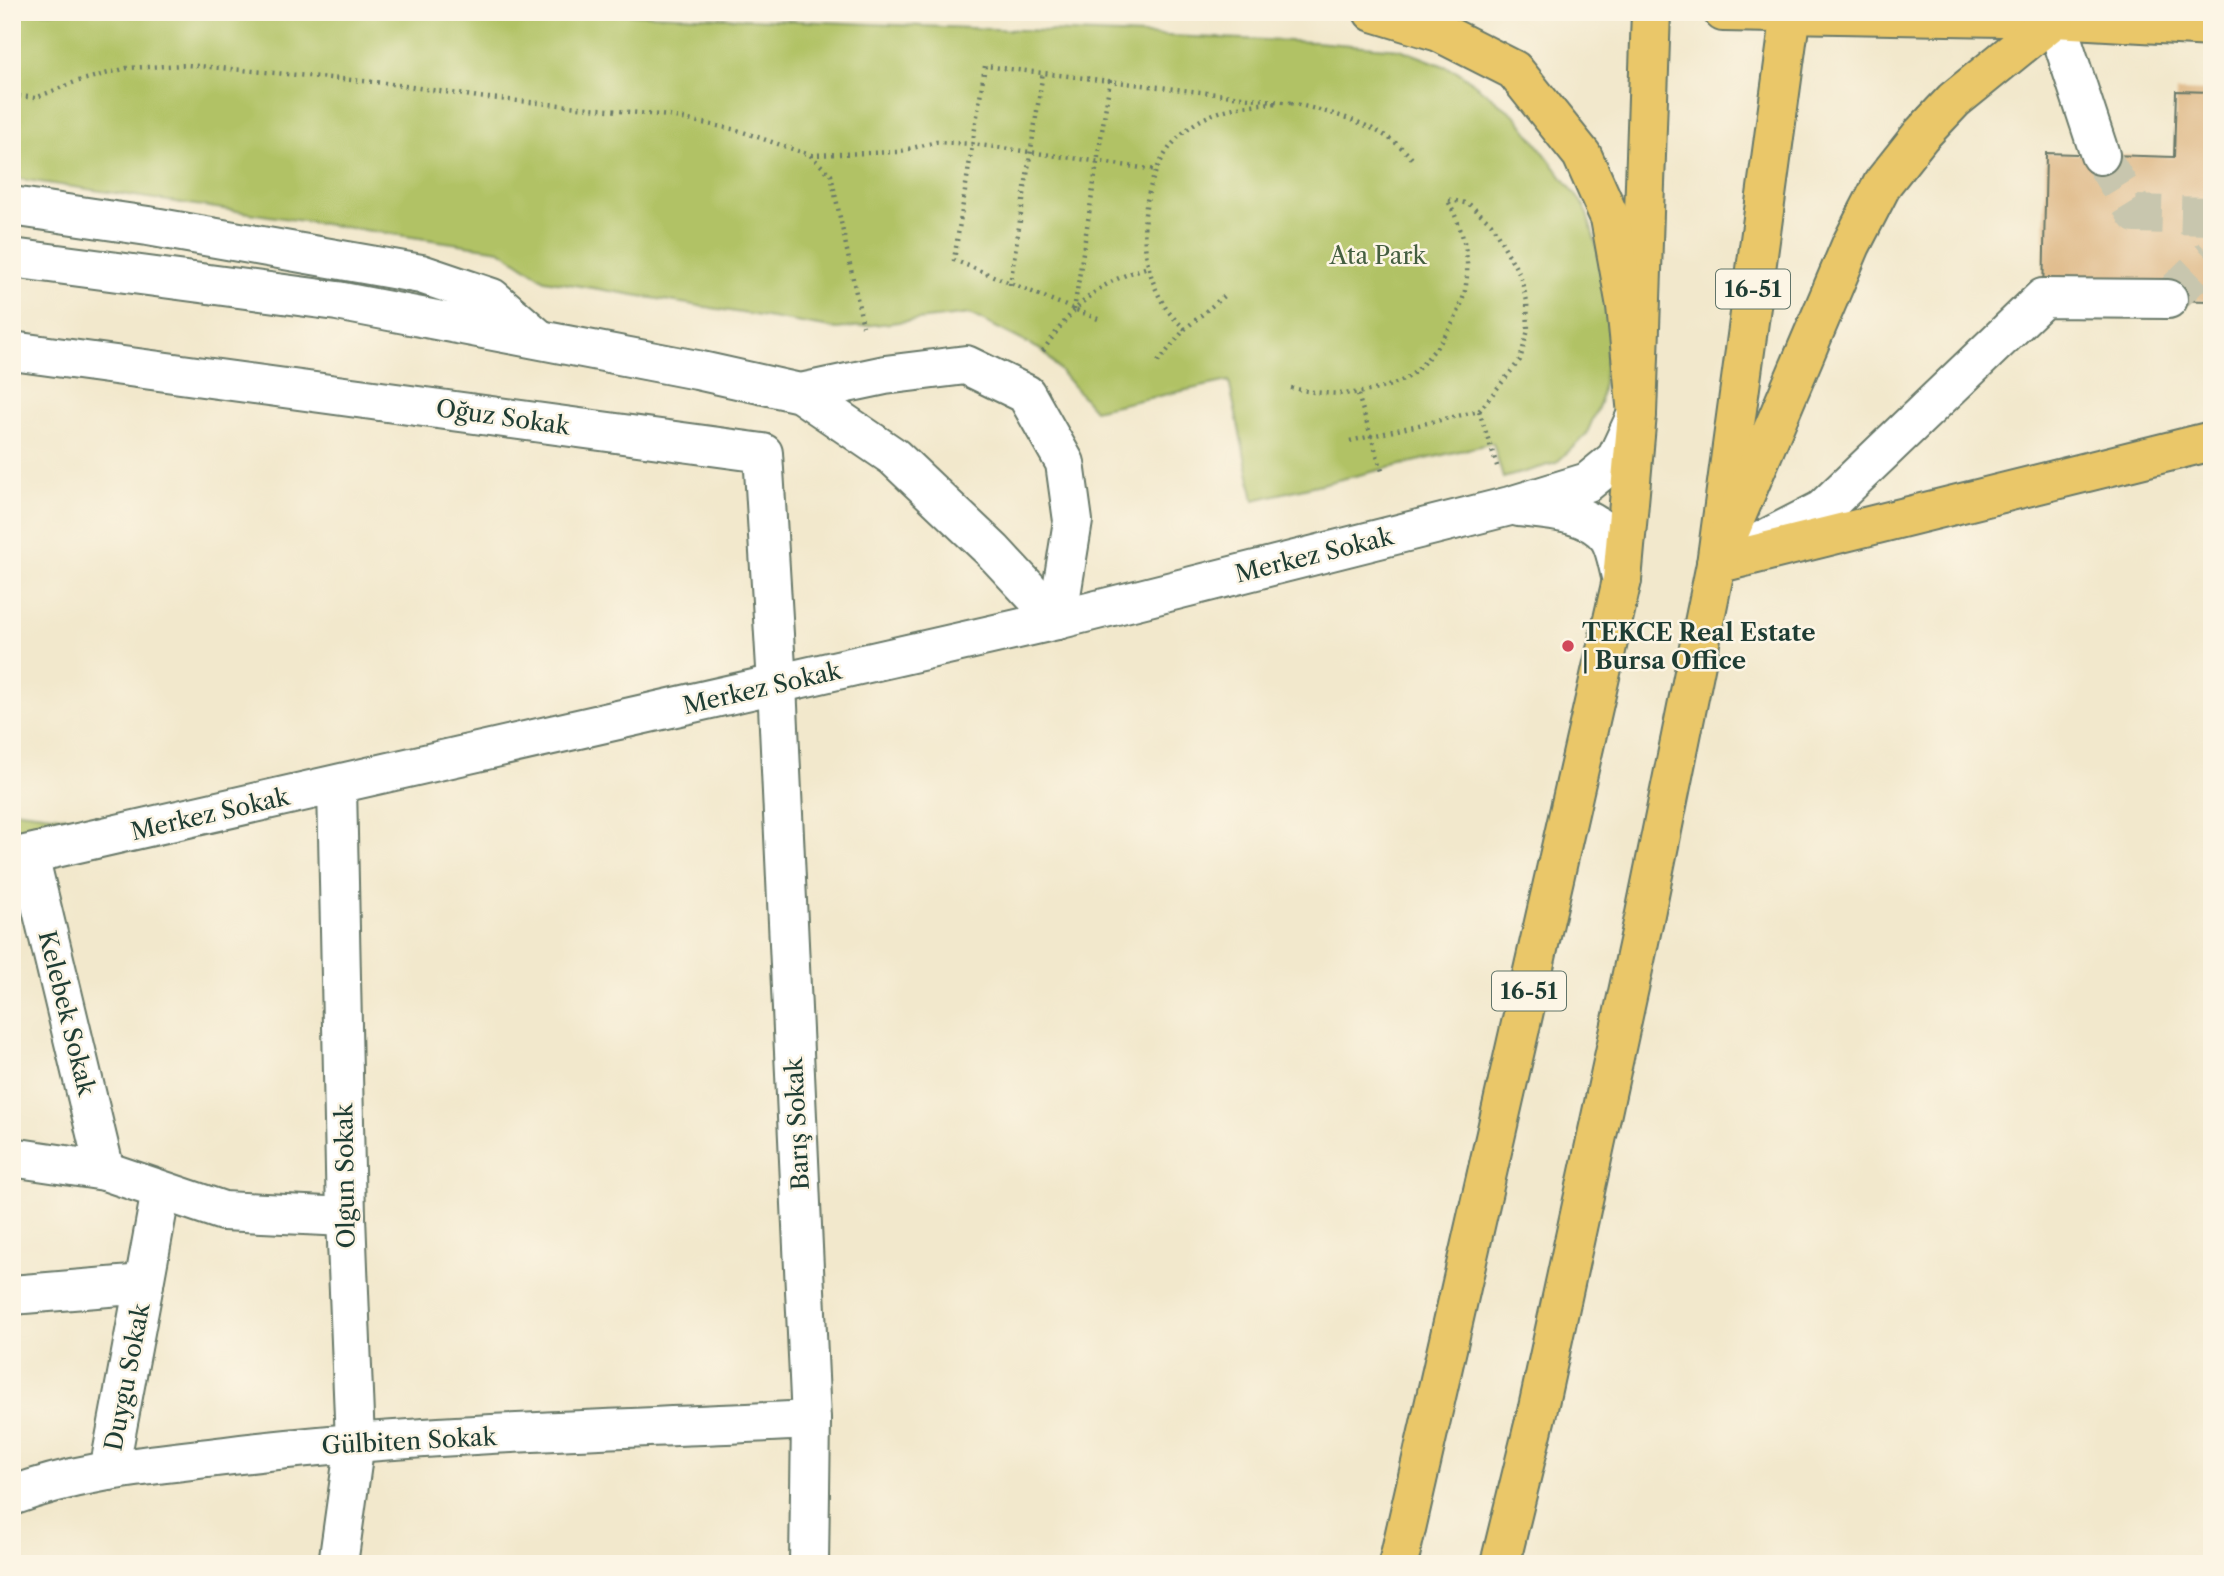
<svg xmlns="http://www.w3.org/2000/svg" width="2224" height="1576" font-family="'Libre Caslon Text',serif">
<rect width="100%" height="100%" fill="#fcf5e5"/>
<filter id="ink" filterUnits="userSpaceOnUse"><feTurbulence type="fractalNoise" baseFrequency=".0143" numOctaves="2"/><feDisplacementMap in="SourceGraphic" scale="14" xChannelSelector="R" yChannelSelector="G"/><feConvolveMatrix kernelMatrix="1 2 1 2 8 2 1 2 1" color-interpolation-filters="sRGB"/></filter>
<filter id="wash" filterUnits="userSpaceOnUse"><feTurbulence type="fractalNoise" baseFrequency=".00686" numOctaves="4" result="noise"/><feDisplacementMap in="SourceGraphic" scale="28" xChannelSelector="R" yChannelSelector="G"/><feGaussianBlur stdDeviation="1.57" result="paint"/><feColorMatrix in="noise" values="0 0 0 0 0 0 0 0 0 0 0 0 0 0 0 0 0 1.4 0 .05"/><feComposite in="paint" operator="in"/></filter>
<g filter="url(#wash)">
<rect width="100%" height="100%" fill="#f2e8cc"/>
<g fill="#b1c265" stroke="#68804c" stroke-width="2">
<polygon points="12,12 578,12 1315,42 1400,49 1457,71 1516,116 1585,207 1607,282 1609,343 1600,403 1586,435 1556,463 1503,478 1493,443 1254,500 1229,381 1094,410 1043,351 970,314 837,329 545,280 500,250 12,178"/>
<polygon points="12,810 75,818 53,833 12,841"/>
</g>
<g id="blocks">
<polygon fill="#dfba89" points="2176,91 2212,92 2212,301 2043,298 2046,153 2174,157"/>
</g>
</g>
<g filter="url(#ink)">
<use href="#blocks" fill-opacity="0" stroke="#697969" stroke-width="2"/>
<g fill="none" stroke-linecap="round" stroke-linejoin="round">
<g stroke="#c8c6ae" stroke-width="38" stroke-dasharray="38 19" stroke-linecap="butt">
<polyline points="2100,155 2136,214 2212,216"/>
<polyline points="2168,299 2212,256"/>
</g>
<defs>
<g id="minor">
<polyline points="2055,18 2100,155"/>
<polyline points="12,206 148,226 421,274 492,298 538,338"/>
<polyline points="12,258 337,301 697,370 800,393 894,457 993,551 1057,620"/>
<polyline points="12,351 763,453 777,684 811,1420 809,1564"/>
<polyline points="800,393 885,375 966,365 1026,394 1065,463 1073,521 1057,620"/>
<path d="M 1519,507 C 1548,510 1591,512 1609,538 C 1616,549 1618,567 1622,580"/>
<polyline points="1746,549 1822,510 2043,298 2168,299"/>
<polyline points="337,786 346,1217 355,1442 338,1564"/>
<polyline points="29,855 105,1171"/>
<polyline points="12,858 1057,620 1510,506 1588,482 1616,459 1636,416"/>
<polyline points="12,1157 105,1171 223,1211 346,1217"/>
<polyline points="144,1284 161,1191"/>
<polyline points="12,1295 144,1284 109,1471"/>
<path d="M 12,1496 C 80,1470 153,1465 225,1456 C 419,1432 616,1430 811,1420"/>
</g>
<g id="major">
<polyline points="1716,564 2212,441"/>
<polyline points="1398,1564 1622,580 1637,414 1651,12"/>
<polyline points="1500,1564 1538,1408 1645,914 1716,564 1791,12"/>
</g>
<g id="highway">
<polyline points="1373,12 1439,32 1514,70 1582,155 1610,218 1626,306 1637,414"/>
<polyline points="1723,12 2055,18 2212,27"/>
<polyline points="1716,564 1851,245 1883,183 1921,135 1954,100 2055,18"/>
</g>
</defs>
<use href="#minor" stroke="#697969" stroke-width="42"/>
<use href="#major" stroke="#697969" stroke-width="42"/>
<use href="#highway" stroke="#697969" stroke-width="42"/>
<g stroke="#697969" stroke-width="4.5" stroke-dasharray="2 5" stroke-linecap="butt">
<polyline points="12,95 35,98 75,82 127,68 187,65 385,83 479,97 669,116 737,130 810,155 831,175 863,326"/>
<path d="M 1291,103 C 1333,113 1386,125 1414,161"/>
<polyline points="811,155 897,152 936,142 973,144 1157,170"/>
<polyline points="1010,285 1043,72"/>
<polyline points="1074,310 1110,80"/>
<polyline points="1098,319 954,260 985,66 1291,103"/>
<path d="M 1185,329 C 1178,322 1169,314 1164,305 C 1128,245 1140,145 1211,115 C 1233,106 1255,104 1279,103"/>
<path d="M 1043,351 C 1073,306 1096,283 1148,267"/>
<polyline points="1158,362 1185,329 1226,294"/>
<path d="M 1291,388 C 1329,396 1364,397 1401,381 C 1414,376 1427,359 1436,348 C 1475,299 1476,253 1447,199"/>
<polyline points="1358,395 1383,474"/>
<polyline points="1479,411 1498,469"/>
<polyline points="1350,441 1479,411 1520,360 1528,330 1527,301 1520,275 1491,223 1469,204 1447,199"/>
</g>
<use href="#minor" stroke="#fff" stroke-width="38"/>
<use href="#major" stroke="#eac769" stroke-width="38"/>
<use href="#highway" stroke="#eac769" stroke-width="38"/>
</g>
</g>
<circle fill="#d1495b" stroke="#fcf5e5" stroke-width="2.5" cx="1568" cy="646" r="7"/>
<g text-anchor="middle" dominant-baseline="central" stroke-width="5" stroke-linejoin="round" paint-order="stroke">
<g fill="#fcf5e5" stroke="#617469" stroke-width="2">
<rect x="1716" y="269.5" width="74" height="39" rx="5"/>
<rect x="1492" y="971.5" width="74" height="39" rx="5"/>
</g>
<g font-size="23" font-weight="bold" fill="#1f3d34">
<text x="1753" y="289">16-51</text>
<text x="1529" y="991">16-51</text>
</g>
<g font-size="24" fill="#445e40" stroke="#fcf5e5">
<text x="1378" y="255">Ata Park</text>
</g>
<g font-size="24" fill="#1f3d34" stroke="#fcf5e5">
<text transform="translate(503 417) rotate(8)">Oğuz Sokak</text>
<text transform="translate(1314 555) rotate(-14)">Merkez Sokak</text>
<text transform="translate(762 688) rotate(-13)">Merkez Sokak</text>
<text transform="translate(210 814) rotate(-13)">Merkez Sokak</text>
<text transform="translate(67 1013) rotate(76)">Kelebek Sokak</text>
<text transform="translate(797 1124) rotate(-93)">Barış Sokak</text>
<text transform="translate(345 1176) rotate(-91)">Olgun Sokak</text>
<text transform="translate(127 1377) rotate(-79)">Duygu Sokak</text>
<text transform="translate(409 1441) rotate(-3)">Gülbiten Sokak</text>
</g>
<g font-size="24" font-weight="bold" fill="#1f3d34" stroke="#fcf5e5" text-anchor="start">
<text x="1582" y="632">TEKCE Real Estate<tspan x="1582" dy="28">| Bursa Office</tspan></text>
</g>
</g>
<rect width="2224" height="1576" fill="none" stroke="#fcf5e5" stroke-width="42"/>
</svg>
